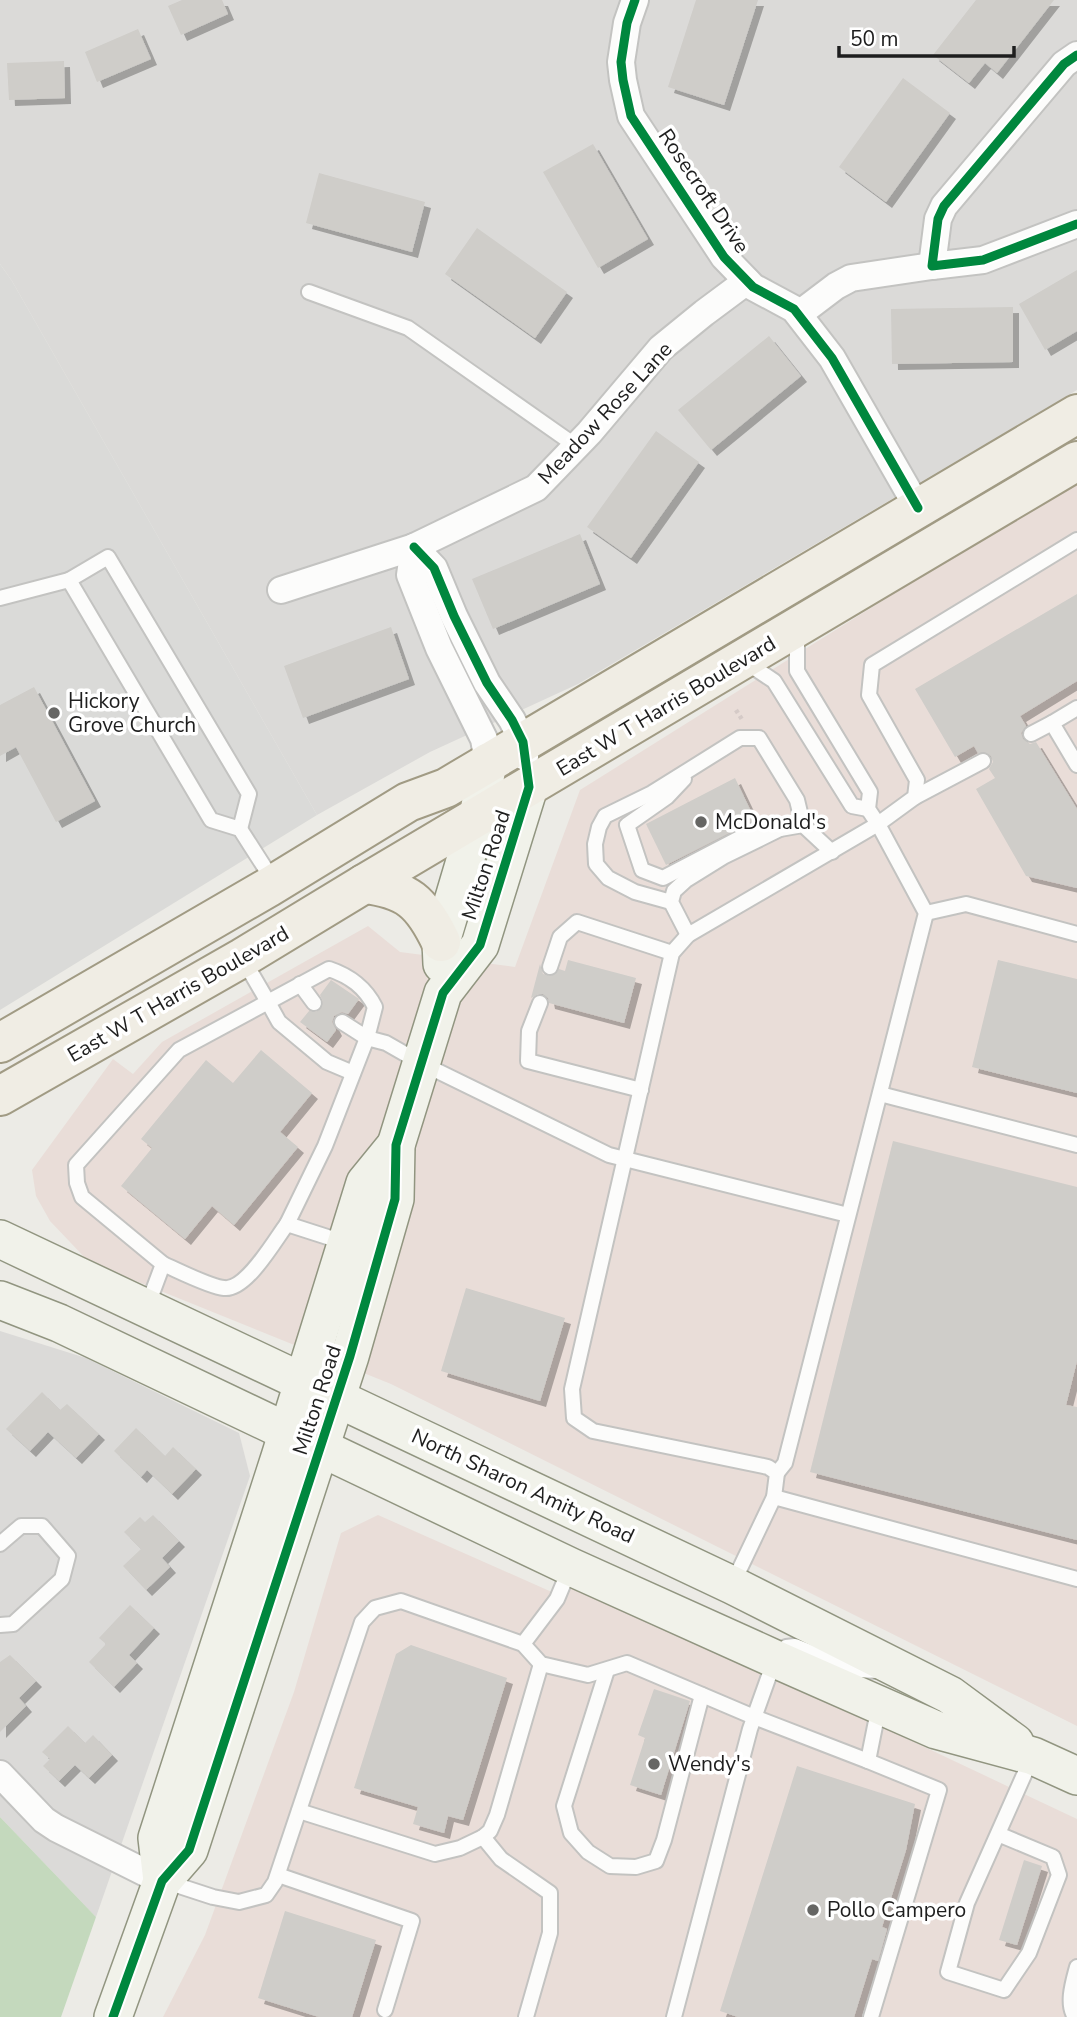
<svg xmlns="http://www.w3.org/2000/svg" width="1077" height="2017" font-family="'Nunito Sans',sans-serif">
<defs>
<filter id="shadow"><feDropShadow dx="6" dy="6" stdDeviation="0" flood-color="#0004"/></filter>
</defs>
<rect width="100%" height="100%" fill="#ecebe6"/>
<g fill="#dbdad8">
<polygon points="0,0 1077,0 1077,390 578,684 430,752 317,815 12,281 0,264"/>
<polygon points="0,1331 86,1358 239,1433 250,1476 96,1917 0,1817"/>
</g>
<g fill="#e9ddd8">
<polygon points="1077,479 1077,1726 391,1384 89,1262 50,1221 36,1196 32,1170 113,1059 133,1074 162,1042 368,926 400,952 515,967 580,790"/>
<polygon points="378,1515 554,1593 558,1581 596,1592 1077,1819 1077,2017 163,2017 205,1935 294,1692 341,1533"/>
</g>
<polygon fill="#dadad8" points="0,264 12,281 317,815 0,1010"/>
<polygon fill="#c4d9bd" points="0,1817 96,1917 61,2017 0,2017"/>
<g fill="#cfcdc9" filter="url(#shadow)">
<polygon points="182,0 222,0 228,14 181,35 168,6"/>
<polygon points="696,0 758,0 724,105 668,87"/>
<polygon points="976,0 1054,0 997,73 985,63 969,83 933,55"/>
<polygon points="138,29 151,59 97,82 85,52"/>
<polygon points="64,61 65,98 9,100 7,63"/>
<polygon points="903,78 950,113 886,202 839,167"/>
<polygon points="593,144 648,239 598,268 543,172"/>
<polygon points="319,173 425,202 412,252 306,223"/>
<polygon points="477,228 567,292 535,338 445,274"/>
<polygon points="1077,270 1077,331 1045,350 1019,304"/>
<polygon points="1013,307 1013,362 892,364 891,309"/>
<polygon points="769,336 801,376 711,450 678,410"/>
<polygon points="656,431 699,462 631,558 587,527"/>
<polygon points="580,534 600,584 493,629 472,579"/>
<polygon points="1077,594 1077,681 1020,716 1026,726 1021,733 1023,739 1030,744 1036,742 1077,809 1077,888 1026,876 976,789 995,778 989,769 993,762 991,756 984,752 978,753 974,746 955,757 915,689"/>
<polygon points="391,627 409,679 303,718 284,666"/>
<polygon points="34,687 95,801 56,822 16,747 0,756 0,705"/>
<polygon points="735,778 755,820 666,865 646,824"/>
<polygon points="568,960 636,978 624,1023 549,1003 548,998 543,994 538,994 531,998 540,964 543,974 551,976 559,969 565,971"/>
<polygon points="998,960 1077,979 1077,1093 972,1067"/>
<polygon points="331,980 359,999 348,1014 342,1012 334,1016 332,1022 336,1030 327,1042 300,1022 309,1011 316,1012 322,1007 323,1001 320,995"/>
<polygon points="261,1050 312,1093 280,1132 298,1147 234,1225 212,1206 185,1239 121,1186 152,1148 141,1139 206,1060 233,1083"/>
<polygon points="893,1141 1077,1187 1077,1361 1066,1405 1077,1407 1077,1540 810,1472"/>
<polygon points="466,1288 565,1318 540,1401 441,1371"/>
<polygon points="42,1392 60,1410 67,1404 99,1434 76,1458 48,1432 30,1451 6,1429"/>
<polygon points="136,1428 165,1456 173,1447 196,1469 172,1494 147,1470 141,1477 114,1451"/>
<polygon points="153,1515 179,1541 162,1558 170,1567 146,1590 123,1566 141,1549 124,1532 140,1517 145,1522"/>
<polygon points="130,1605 154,1628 129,1655 137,1663 114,1687 89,1662 106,1644 99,1638"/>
<polygon points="411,1645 507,1678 463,1820 448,1816 444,1833 413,1824 418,1807 354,1788 396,1654"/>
<polygon points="10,1655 36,1681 19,1698 26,1706 0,1732 0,1662"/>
<polygon points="654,1689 690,1701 661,1795 630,1785 645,1738 638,1735"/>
<polygon points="68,1726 85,1743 93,1735 112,1755 89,1778 75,1765 59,1781 43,1766 50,1759 42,1752"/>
<polygon points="797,1766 915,1804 906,1850 882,1927 887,1929 878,1961 872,1959 854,2017 738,2017 720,2011"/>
<polygon points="1024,1860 1042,1866 1017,1945 999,1940"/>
<polygon points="285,1911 376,1940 352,2017 319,2017 258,1998"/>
</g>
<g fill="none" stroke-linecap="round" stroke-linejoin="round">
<defs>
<g id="lane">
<polyline points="309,292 408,328 576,446"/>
<polyline points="69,580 108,557 249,794 240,829"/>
<polyline points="0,598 69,580 211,820 240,829 274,882"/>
<polyline points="744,661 774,681 852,806 868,809"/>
<polyline points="1077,708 1052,723 1077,765"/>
<polyline points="1031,734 1052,723"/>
<polyline points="684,779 667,797 627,825 642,870 663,878 757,829 780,829"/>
<polyline points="915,797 983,761"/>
<polyline points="671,902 635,892 608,878 596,864 595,844 599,827 605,816 652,793 740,738 759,738 797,800 803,825 832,852"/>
<polyline points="926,913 966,904 1077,934"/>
<polyline points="688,935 671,902 674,891 686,880 723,857 780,829 803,825"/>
<polyline points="550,967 560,937 577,922 672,953"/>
<polyline points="300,984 314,1003"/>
<polyline points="540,1003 529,1031 528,1061 641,1090"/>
<path d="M 342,1022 L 367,1038 L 375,1007 C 365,987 350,976 329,969 L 268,1002 L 279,1022 L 327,1062 L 353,1073"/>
<polyline points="880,1094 1077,1145"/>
<polyline points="287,1224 325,1146 367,1038 386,1043 421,1063 609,1155 848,1215"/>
<path d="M 163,1264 C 177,1270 210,1287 224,1288 C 246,1291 275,1240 287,1224 L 346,1243"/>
<polyline points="147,1307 163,1264 82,1197 77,1183 76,1165 179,1050 268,1002 243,959"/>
<polyline points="777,1473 785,1463 926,913 878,824 915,797 917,780 869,695 872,665 1077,540"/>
<polyline points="774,1497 1077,1579"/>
<polyline points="0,1544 21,1526 42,1526 68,1556 62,1579 13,1624 0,1625"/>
<polyline points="733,1583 774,1497 777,1473 768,1467 593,1431 574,1418 572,1389 672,953 688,935 878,824 868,809 870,792 797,671 797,630"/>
<polyline points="523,1644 557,1599 570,1568"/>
<polyline points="607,1670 564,1806 571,1833 588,1852 610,1866 636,1867 656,1861 664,1840 702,1695"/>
<polyline points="299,1811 435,1854 460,1848 483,1837 490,1831 497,1815 541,1664"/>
<polyline points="998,1834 1053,1857 1059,1875 1029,1953 1004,1990 948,1972 967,1903 1032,1757"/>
<polyline points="483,1837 501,1859 550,1893 550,1933 526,2017"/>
<polyline points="278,1875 412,1921 385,2010"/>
<polyline points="164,1881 213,1897 239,1902 266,1895 275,1882 362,1622 375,1608 401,1601 523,1644 541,1664 588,1675 627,1663 754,1717 868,1761"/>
<polyline points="674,2017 750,1729 775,1659 786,1647 795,1646 856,1670 879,1671"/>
<polyline points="871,2017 939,1790 868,1761 879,1706"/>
<path d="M 1075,2017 C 1066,2004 1073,1982 1077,1967"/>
</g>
<g id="street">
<polyline points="635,0 627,23 621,62 623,80 631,116 724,257 753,287 794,309 832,358 918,508"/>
<polyline points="1077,55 1064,64 944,206 938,219 932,266 983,260 1077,224"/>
<polyline points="799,314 836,286 851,278 932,266"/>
<polyline points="414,547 434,568 454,616 487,683 512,720 523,742 525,757"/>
<polyline points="414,547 410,575 439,648 484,739 488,762"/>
<polyline points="281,590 414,547 536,488 589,433 661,348 704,313 747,281"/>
<polyline points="0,1774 44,1820 56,1828 162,1881"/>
</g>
<g id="secondary">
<polyline points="442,964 441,942 478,817 488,762"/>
<polyline points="0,1239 732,1585 950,1695 1015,1743"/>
<polyline points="0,1300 59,1323 571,1567 775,1659 936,1730 1033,1756 1077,1776"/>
<polyline points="162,1881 157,1838 280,1457 365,1183 396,1145"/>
<polyline points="113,2017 162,1881 189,1850 350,1356 395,1199 396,1145 443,993 480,945 529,787"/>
</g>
<g id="primary">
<path d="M 364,884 C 407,889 422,902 441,942"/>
<polyline points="0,1043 269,887 408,802 446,788 1077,414"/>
<polyline points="0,1096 242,958 364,884 1077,461"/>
</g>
</defs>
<use href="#lane" stroke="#c3c3c1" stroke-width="18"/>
<use href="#street" stroke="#c3c3c1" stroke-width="30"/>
<use href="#secondary" stroke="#919580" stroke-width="40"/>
<use href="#primary" stroke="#a19b84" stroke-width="42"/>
<polyline stroke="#d5cac7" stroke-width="4.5" stroke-dasharray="3.5 3.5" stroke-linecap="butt" points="736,710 743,721"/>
<use href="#lane" stroke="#fcfcfb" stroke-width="14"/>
<use href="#street" stroke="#fcfcfb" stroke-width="26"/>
<use href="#secondary" stroke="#f1f2ea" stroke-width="37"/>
<use href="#primary" stroke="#f0ede4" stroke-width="38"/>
<defs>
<g id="cycleway">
<polyline points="635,0 627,23 621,62 623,80 631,116 724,257 753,287 794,309 832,358 918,508"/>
<polyline points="1077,55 1064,64 944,206 938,219 932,266 983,260 1077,224"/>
<polyline points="113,2017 162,1881 189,1850 350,1356 395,1199 396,1145 443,993 480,945 529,787 523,742 512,720 487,683 454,616 434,568 414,547"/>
</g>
</defs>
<use href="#cycleway" stroke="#fff" stroke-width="13"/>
<use href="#cycleway" stroke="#00873e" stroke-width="9"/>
</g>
<g fill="#666664" stroke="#fff" stroke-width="2.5">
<circle cx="54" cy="713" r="7"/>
<circle cx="701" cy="822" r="7"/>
<circle cx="654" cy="1764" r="7"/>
<circle cx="813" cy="1910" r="7"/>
</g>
<g text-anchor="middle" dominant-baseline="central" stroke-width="7" stroke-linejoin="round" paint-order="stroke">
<g font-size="21" fill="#1e1e1e" stroke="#fff">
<text transform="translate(704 191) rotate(56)">Rosecroft Drive</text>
<text transform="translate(605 413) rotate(-47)">Meadow Rose Lane</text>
<text transform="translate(666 706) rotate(-31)">East W T Harris Boulevard</text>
<text transform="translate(486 865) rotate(-72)">Milton Road</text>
<text transform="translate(178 994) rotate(-30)">East W T Harris Boulevard</text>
<text transform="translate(317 1400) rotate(-72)">Milton Road</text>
<text transform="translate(523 1486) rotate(25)">North Sharon Amity Road</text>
</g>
<g font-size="21" fill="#1e1e1e" stroke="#fff" text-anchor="start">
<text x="68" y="701">Hickory<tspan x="68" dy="24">Grove Church</tspan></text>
<text x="715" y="822">McDonald's</text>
<text x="668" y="1764">Wendy's</text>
<text x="827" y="1910">Pollo Campero</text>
</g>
</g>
<path d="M839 46v10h175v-10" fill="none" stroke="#1e1e1e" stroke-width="3.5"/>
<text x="850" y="46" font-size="21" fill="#1e1e1e" stroke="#ffffff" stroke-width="5" paint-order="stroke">50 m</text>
</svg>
